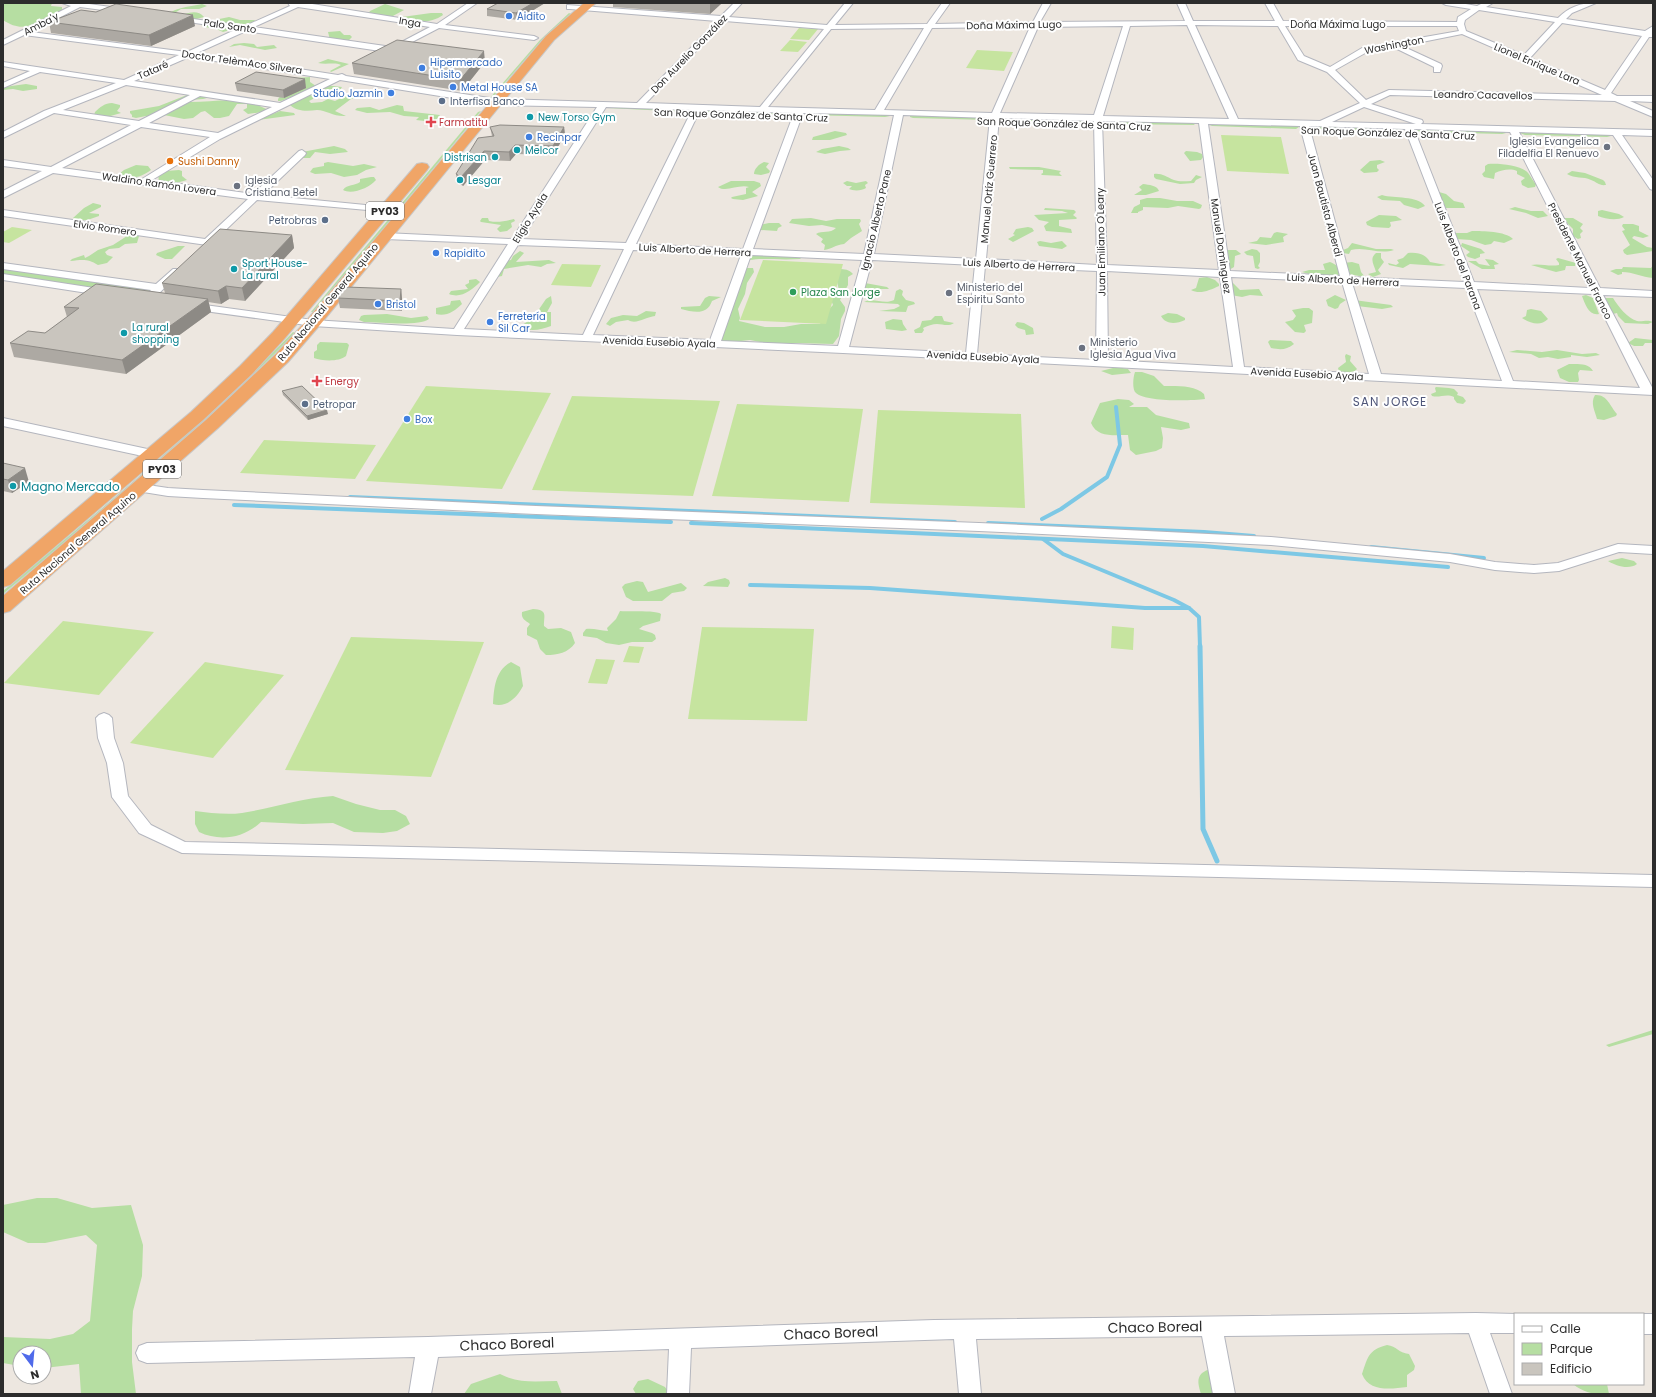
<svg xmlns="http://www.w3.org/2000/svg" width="1656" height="1397" font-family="Poppins,sans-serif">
<rect width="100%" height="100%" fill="#ede7e0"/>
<g fill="#b6dea2">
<path d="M 3,3 L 52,3 L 51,6 L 62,7 L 62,11 C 57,13 51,14 47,17 C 31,26 21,32 3,20 Z"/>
<path d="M 202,4 L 207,6 L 199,9 L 181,9 L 173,14 L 176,16 C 186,14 197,8 204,17 L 185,22 L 164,21 C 168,7 190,7 202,4 Z"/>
<polygon points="385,4 404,10 391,17 368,14 370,11"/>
<path d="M 431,13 L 442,13 L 443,15 C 432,23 414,24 402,17 Z"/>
<polygon points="569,13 571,14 542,40 491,99 489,99 540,40"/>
<polygon points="229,17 240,20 254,20 256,21 253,23 227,26 226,28 230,30 223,32 214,28 203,27 200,23"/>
<polygon points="340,31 344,35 350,35 352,37 349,40 330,40 328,32"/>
<polygon points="244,43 254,44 257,47 274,45 277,48 265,50 240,45 229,47 234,44"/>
<path d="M 328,59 L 349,64 L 331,72 L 330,71 L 341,65 C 335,62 326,65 318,63 Z"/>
<polygon points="310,77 310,82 316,86 312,89 281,101 278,101 278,99 296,78"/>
<polygon points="26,84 37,86 37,89 23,91 13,89 3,90 4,87"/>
<path d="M 324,85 L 342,87 L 340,90 L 332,90 L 329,93 L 314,97 L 313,99 L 309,101 L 311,103 L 322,102 L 328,99 L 335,101 L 353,92 L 365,92 L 360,96 L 351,99 L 335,111 L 346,116 C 334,117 326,110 317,110 C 308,111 297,112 290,105 Z"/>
<path d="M 192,93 L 215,96 L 203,99 L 190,100 L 190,102 C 210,102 229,98 249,102 C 256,103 262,108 269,110 L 262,112 L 248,114 L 243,110 L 247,108 L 247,104 L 237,104 L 229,116 L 220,118 L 214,118 L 205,111 L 201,112 L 193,118 L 184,119 L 164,115 L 146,116 L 136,118 L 132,117 L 132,115 L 130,113 L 130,111 L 159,106 Z"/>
<path d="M 112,103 L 120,105 L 120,107 L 117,111 L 121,113 L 107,117 L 94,115 L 95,112 C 100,107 105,103 112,103 Z"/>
<polygon points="397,105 403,106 404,111 440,115 436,120 442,121 442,123 416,120 419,117 404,116 390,112 367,113 355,110 357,108 370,107 379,110"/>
<polygon points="610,107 692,110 688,112 607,108"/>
<polygon points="706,110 791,112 792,113 789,115 706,112 705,112"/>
<polygon points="280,111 294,113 295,115 258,120"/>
<polygon points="481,111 314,312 311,312 478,112"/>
<polygon points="805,113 888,115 890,116 885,117 807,115 805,114"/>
<polygon points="910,115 914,115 991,118 990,120 988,120 913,118 910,117"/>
<polygon points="1006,118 1093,120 1094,122 1009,121 1005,119"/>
<polygon points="1107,121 1191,122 1195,125 1111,124 1106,122"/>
<polygon points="1208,124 1298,126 1299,127 1296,129 1212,126"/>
<polygon points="1316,126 1399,129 1401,130 1397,131 1317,129 1312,128"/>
<polygon points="1415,129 1504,131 1506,133 1502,134 1420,132"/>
<polygon points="835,131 846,133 847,135 830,140 812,140 813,137"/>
<polygon points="1520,132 1610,135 1611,136 1607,137 1525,135 1520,133"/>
<polygon points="334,146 345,149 348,152 330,154 315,152 310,158 302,158 302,152"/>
<polygon points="839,146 848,148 851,150 840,151 825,154 816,152 822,149"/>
<polygon points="1186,151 1197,152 1202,154 1203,157 1201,160 1190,161 1184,153"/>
<polygon points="1380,160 1385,162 1377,165 1377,168 1379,170 1377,172 1364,173 1360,170 1370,161"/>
<polygon points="328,162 353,166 364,164 377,167 366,170 357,175 344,177 331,173 315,174 310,172 313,168 324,166 324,163"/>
<path d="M 764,162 L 769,163 L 766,167 L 770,171 L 769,173 L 761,175 L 754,174 C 754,169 759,164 764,162 Z"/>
<path d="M 1488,164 C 1498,163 1518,165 1526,171 C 1530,174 1532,180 1536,184 L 1535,187 L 1528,188 L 1522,185 L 1521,181 L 1525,178 L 1517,174 L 1517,171 C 1510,168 1502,170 1495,173 L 1494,179 L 1484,177 L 1482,174 L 1485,171 L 1485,166 Z"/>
<path d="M 136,165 L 148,166 L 151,170 C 142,177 129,181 119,174 L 124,170 Z"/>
<polygon points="1009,167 1039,167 1061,171 1059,173 1062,176 1042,175 1041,174 1043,173 1043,170 1010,169"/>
<polygon points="179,170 182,171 182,176 187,180 176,183 159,181 158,175 166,171"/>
<path d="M 1572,171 L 1585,173 L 1603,180 L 1605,182 L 1606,185 C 1599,186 1597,182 1591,180 C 1583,176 1575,179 1567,174 Z"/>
<path d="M 1154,174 C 1162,173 1166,177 1174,180 C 1179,182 1186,181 1191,181 L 1196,175 L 1202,177 L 1196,180 L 1194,183 L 1180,184 L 1156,179 L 1154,177 Z"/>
<path d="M 371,177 L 374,177 L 376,180 C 369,188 352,195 343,190 C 347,184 355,186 360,182 L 360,179 Z"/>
<path d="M 731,181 L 754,181 L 760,183 L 761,186 L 752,192 L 758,196 L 743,200 L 733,199 L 731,198 L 732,197 L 746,194 L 746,188 L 749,187 C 738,184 726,193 718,187 Z"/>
<path d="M 847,181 L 856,183 L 866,181 L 868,183 L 865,185 L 866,188 C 862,191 853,191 849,189 L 852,186 L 847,186 L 843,183 Z"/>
<path d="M 1143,184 C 1149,185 1157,185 1159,191 L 1146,195 L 1134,195 L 1142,190 L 1139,187 Z"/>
<polygon points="1439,192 1446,194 1454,201 1463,203 1465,208 1445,208 1438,194"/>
<path d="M 1382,195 C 1395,199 1417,195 1425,206 L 1418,209 L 1404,205 L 1400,201 L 1382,200 L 1377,197 Z"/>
<polygon points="1147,198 1160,198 1177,201 1193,201 1202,205 1201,208 1199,209 1178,206 1168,208 1143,207 1143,210 1138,212 1138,213 1131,213 1134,207 1140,204 1140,200"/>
<path d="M 93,203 L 101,205 L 101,207 L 89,213 L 99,214 L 99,216 C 90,219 82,223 73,218 L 84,208 Z"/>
<polygon points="1515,207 1531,211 1543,211 1548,216 1538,218 1526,213 1509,209"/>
<polygon points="1045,208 1074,210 1076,212 1073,215 1077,218 1076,219 1059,220 1059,226 1071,229 1072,233 1046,231 1044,226 1049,222 1039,220 1034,215 1068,213 1062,211 1044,210"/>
<path d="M 1602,210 L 1619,214 L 1624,217 C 1617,221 1605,219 1598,216 L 1598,211 Z"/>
<polygon points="1379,215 1396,216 1402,220 1390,222 1391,226 1389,228 1372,227 1367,225 1366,222"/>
<path d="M 482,218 L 488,218 L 489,221 C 498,223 505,221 514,219 L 515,221 L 511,223 L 512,227 L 507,231 L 500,232 L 497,229 L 501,225 L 481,222 L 480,221 Z"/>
<path d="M 811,218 L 826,221 L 837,219 L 860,219 L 861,221 L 859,224 L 862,231 L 851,238 L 844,244 C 835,245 832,249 824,250 L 825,245 L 821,242 L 823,239 L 816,234 C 822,230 830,234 836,228 L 822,225 L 809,226 L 789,223 L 792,219 Z"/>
<polygon points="1565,218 1573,218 1583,224 1580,228 1583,231 1580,234 1581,238 1578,239 1573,236 1573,229 1565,221"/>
<polygon points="769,223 779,223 782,226 778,228 777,231 760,230 759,225"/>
<polygon points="1623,224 1633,224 1639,226 1639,231 1649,236 1643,238 1634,236 1632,238 1647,247 1653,248 1653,251 1627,255 1624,253 1623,250 1630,245 1622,231 1625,230 1622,226"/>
<polygon points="1028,227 1032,228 1034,231 1013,242 1008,239 1015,235 1013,234 1016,229"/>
<path d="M 1472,231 C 1483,231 1505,231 1513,239 L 1504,243 L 1494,241 L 1491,244 L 1485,245 L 1471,240 L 1456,239 L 1454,233 L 1467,233 Z"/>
<polygon points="1277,232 1288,234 1283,237 1284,242 1266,245 1248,243 1257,241 1260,237 1271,238 1274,233"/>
<path d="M 134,235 L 139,236 L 137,243 L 125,244 L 119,248 L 109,249 L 105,252 L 107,255 L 113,257 L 107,263 L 98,265 C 87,258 82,260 70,261 L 72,259 L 84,255 L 85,258 L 89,256 L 98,250 L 113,245 L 127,236 Z"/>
<polygon points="1040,241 1051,243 1062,241 1067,246 1062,249 1039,246 1037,242"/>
<path d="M 1352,243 L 1376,249 L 1391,249 L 1394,250 C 1379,255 1365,246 1351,250 L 1349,254 L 1343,253 L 1343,250 L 1348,248 Z"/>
<polygon points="1462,243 1481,249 1485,253 1480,254 1480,257 1475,259 1468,257 1466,255 1470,252 1461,246"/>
<polygon points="185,246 172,259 165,259 156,255 157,253 178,246"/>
<polygon points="1252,249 1257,250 1260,253 1260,262 1258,266 1260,268 1258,269 1255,268 1253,256 1247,255 1244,252"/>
<polygon points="1226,250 1236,250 1240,253 1241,254 1235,256 1234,267 1229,270"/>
<polygon points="520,251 524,253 516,262 549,260 556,263 547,264 541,267 528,265 504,269 502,276 497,277 506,261 511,260 513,256"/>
<path d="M 1376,253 L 1381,253 L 1381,258 L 1384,262 L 1378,270 L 1381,274 L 1373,277 L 1368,274 L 1376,272 C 1374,264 1369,259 1376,253 Z"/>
<path d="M 1408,253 C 1417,252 1426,254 1430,262 L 1446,265 L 1439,266 L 1410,264 L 1403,268 L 1389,265 L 1388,263 L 1396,265 L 1399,263 L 1397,260 L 1403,258 Z"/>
<path d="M 748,254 L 802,257 L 800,259 C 785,260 774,259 759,259 C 753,259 745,262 740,259 L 740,257 Z"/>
<path d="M 1558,258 L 1576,263 L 1575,266 L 1566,266 L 1565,270 L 1556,272 L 1531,265 C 1540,263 1549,267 1559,265 L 1559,263 L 1556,259 Z"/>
<polygon points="1485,259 1493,260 1499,264 1494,265 1495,269 1482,269 1468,261 1476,261 1479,264 1490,266"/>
<path d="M 1330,262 C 1335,264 1340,267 1341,273 L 1339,276 L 1317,276 L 1302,272 L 1309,270 L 1325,270 L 1323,264 Z"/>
<polygon points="1343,263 1352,262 1359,264 1361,272 1365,277 1348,274 1349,269 1344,266"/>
<path d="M 1653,265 L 1653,278 C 1642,277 1633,272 1622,272 L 1622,274 L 1618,275 L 1610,271 L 1616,269 L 1622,269 L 1623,267 L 1651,268 Z"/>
<polygon points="3,268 140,288 151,291 92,289 87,287 3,274"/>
<path d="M 745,268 L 753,268 L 754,272 L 747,283 L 745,294 L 738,309 L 740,318 L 739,321 L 765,327 L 784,327 L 801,324 L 820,324 L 826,312 L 833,305 L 830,297 L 839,290 L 834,269 C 841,269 848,268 853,274 L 848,277 L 848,285 L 840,300 L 845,307 L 845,311 L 841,319 L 839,336 L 833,344 L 795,343 L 776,345 L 750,340 L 732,342 L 715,340 Z"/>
<path d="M 1207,277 L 1215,280 L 1219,284 L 1219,286 C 1210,290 1200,295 1191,290 L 1196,288 L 1199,278 Z"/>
<path d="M 476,279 L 480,282 C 472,290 461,299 449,294 L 451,291 L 468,289 L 465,285 L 469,283 L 469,280 Z"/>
<polygon points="1232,282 1240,290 1259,289 1263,296 1250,295 1242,297 1231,295"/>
<polygon points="865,283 887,287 889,289 875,289 870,295 863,294 861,299"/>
<path d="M 900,289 L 903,291 L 902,295 L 906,300 L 914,302 L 915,304 L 908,306 L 906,312 L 879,311 L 894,309 L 900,306 L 898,304 L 864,302 C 873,297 884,305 894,300 L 896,291 Z"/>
<polygon points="1335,295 1346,300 1340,304 1338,308 1335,309 1328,306 1326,300"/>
<path d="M 1586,295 L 1593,298 L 1599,314 C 1589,316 1585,304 1582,296 Z"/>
<path d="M 551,296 L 552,303 L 547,312 L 551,312 L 551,326 C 541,330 530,332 519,327 L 533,318 L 546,299 Z"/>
<path d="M 709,296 L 721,297 L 712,301 C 707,316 693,312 681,309 L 681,307 L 700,306 L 705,298 Z"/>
<path d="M 1604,298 L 1613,298 C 1618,306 1627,318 1637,321 C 1643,322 1647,319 1653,322 L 1648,324 L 1625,323 L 1618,316 L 1617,313 L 1613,314 Z"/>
<path d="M 460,300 L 462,304 C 455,311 446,317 436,314 L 436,308 L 450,305 L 451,301 Z"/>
<polygon points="1354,300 1391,305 1393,307 1382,309 1357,306"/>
<polygon points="1303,308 1309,308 1313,311 1312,323 1304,325 1306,331 1304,333 1295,332 1285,322 1293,320 1296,316 1292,310"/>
<path d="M 1531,309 L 1541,311 L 1548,319 C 1540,327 1530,323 1522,318 L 1526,316 L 1527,310 Z"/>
<path d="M 646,311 L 656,312 L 655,316 C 646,317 636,325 628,320 L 616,322 L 610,326 L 606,324 L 611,318 L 623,315 L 637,316 Z"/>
<path d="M 1168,313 L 1177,314 L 1185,318 L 1185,320 C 1176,324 1166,325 1161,316 Z"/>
<path d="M 387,314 L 411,318 L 427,316 L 429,319 C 418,327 379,322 364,322 L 359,320 L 361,316 L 364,315 Z"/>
<path d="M 935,316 L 942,316 L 944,321 L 954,323 C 948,327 943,324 937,324 C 933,324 927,326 923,328 L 924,330 L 922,333 L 915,333 L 914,330 L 920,327 L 922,321 L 931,320 Z"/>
<polygon points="893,319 902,320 903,324 907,330 902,331 886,329 885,322"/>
<polygon points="1017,322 1024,323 1033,328 1034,334 1026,335 1025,330 1018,328 1015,325"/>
<path d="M 293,332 L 295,333 C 204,427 104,510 3,594 L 3,591 C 103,508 202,426 293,332 Z"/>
<polygon points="1635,338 1653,340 1653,343 1645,343 1643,346 1634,346 1628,343"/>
<path d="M 1270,340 L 1291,341 L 1294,344 C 1286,350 1281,350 1271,348 L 1268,342 Z"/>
<path d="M 320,342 L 347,343 L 349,345 L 346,356 C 339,362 322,361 314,358 L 314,352 L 317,350 L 317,345 Z"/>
<polygon points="1517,350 1542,352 1557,350 1582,354 1596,353 1600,355 1587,357 1571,355 1571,357 1558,359 1548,357 1539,358 1531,354 1509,352"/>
<polygon points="1346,354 1351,356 1350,361 1357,369 1355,371 1345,373 1339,371 1338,368 1346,362 1345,356"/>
<path d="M 1569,364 C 1578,364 1589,363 1593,371 L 1580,370 L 1578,373 L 1579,380 L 1578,382 L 1569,382 L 1560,378 L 1557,370 Z"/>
<polygon points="1117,367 1128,369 1131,373 1112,375 1101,371"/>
<path d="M 1135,372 L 1142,372 L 1154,376 L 1164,386 C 1176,386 1195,385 1204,394 L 1205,399 C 1191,401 1146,402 1136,393 C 1132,390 1133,377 1135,372 Z"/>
<path d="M 1436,387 L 1449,388 L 1454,389 L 1458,393 L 1457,395 L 1463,397 L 1466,401 L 1463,404 L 1457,403 L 1454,399 L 1454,397 C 1446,393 1440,398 1432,396 L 1431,394 L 1436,392 L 1435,388 Z"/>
<path d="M 1595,395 C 1607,394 1610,406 1617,414 L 1616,416 L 1604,420 L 1597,419 C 1595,411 1590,403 1595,395 Z"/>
<path d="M 1118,399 L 1129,400 L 1134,404 L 1129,407 L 1147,407 L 1156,415 L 1189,423 L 1190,428 L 1181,430 L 1161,427 L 1163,438 L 1162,448 L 1156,451 L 1136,455 L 1130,450 L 1128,435 C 1115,435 1097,438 1091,423 L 1100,403 Z"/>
<path d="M 1622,558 L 1634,561 L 1637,564 C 1629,570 1616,566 1608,561 Z"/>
<polygon points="725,578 729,580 730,583 728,587 703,586 708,582"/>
<polygon points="637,581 643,582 648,592 681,583 687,588 684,591 672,593 662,601 633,601 626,597 622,587 625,584"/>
<path d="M 533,609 C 548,610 544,615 544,626 L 548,629 L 561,628 L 571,632 L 575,643 C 568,653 558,655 546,655 L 540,649 L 537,640 L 527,635 L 527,628 L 530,624 C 525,620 521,619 522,612 Z"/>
<path d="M 620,611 C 629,612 656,610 661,614 L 660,621 L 643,626 L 639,629 L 652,633 L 655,635 L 656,639 L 652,642 L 632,642 L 619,645 L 606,643 L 597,638 L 583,636 L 583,633 L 586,629 C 594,628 600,631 608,631 L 607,628 L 616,619 Z"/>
<path d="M 511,662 L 520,667 L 523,686 C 517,698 506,708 493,704 C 494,688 495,671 511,662 Z"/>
<path d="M 333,796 L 356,804 L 380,810 L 395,810 L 406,816 L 410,824 L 397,831 L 383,833 L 354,832 L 333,823 L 303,824 L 261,822 C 244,838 220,842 199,832 L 195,824 L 195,811 C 210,813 227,815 242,813 C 273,808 302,798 333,796 Z"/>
<polygon points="1653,1030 1653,1034 1609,1047 1606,1045"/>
<polygon points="37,1198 57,1198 92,1208 131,1205 143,1245 142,1276 133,1311 132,1329 132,1362 136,1394 81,1394 79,1364 44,1368 44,1353 20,1353 20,1366 3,1363 3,1337 50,1339 73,1334 90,1321 97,1245 86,1235 45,1243 28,1243 3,1232 3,1205"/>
<path d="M 1387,1345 C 1397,1346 1398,1353 1409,1354 L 1415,1366 L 1414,1370 L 1407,1375 L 1407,1387 C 1390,1389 1369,1392 1362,1374 C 1368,1357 1368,1350 1387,1345 Z"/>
<path d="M 1214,1368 L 1226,1394 L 1201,1394 C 1196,1379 1197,1372 1214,1368 Z"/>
<path d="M 500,1374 C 519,1384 537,1381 557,1381 L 562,1394 L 464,1394 L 471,1384 Z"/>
<polygon points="648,1379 665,1387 670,1394 636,1394 633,1389 638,1381"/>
<path d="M 1573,1384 L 1607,1384 L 1609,1394 C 1595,1395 1584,1393 1573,1384 Z"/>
</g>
<g fill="#c6e49f">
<polygon points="799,28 818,29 809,40 790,39"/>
<polygon points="790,40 807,42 798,52 780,51"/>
<polygon points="977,50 1013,52 1004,71 966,68"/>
<polygon points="1221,135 1281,137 1289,174 1227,171"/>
<polygon points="12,227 32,230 9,243 3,242 3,232"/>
<polygon points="763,260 843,264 826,324 740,320"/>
<polygon points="562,264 601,265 591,287 551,285"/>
<polygon points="426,386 551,393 502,489 366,481"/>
<polygon points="572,396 720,401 693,496 532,490"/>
<polygon points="737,404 863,409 849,502 712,496"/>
<polygon points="878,410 1021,414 1025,508 870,503"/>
<polygon points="264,440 376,445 355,479 240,473"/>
<polygon points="63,621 154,632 99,695 4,683"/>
<polygon points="1112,626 1134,628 1133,650 1111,648"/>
<polygon points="702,627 814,629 807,721 688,719"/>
<polygon points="351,637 484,642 431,777 285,770"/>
<polygon points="629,646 644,647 639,663 623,662"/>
<polygon points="596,659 615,660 607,684 588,683"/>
<polygon points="205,662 284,675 213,758 130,743"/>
</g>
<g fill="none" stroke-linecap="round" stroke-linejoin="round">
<g stroke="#7dc8e5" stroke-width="4">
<polyline points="350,497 955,522"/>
<polyline points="234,505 671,522"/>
<polyline points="1042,519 1061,509 1107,477 1120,445 1116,407"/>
<polyline points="691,523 1203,546 1448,567"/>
<polyline points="988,523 1204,532 1254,536"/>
<polyline points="1043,539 1063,554 1174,600 1189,608 1199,617 1200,647"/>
<polyline points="1371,547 1484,558"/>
<polyline points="750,585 870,588 1145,608 1189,608"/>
</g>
<polyline stroke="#7dc8e5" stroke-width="5" points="1200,646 1203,829 1217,861"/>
<defs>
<g id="minor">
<path d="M 62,3 L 82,3 L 125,9 L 129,11 L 125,13 L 80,7 L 31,32 L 187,52 L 237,29 L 174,20 L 171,20 L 171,16 L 245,26 L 290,6 L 288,3 L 306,3 L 437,24 L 468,3 L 477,3 L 445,25 L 534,36 L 538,38 L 534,40 L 439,28 L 391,53 L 387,52 L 246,31 L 197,53 L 338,75 L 342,74 L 346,76 L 496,99 L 637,103 L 717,21 L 570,9 L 567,9 L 567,5 L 721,16 L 734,3 L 742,3 L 729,17 L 827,25 L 845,3 L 853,3 L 835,25 L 927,24 L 942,3 L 950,3 L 935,24 L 1033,22 L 1043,3 L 1051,3 L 1040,22 L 1185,21 L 1177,3 L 1185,3 L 1193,21 L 1275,21 L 1265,3 L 1273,3 L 1283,21 L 1457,22 L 1458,17 L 1471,9 L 1446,5 L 1442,3 L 1460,3 L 1477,6 L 1483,3 L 1493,3 L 1486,7 L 1558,18 C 1569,7 1580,3 1596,3 L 1572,13 L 1566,19 L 1645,31 L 1653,26 L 1653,37 L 1649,37 L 1611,93 L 1617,96 L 1653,96 L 1653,102 L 1630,101 L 1653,111 L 1653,117 L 1615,101 L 1390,95 L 1371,104 L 1422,120 L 1423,122 L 1421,124 L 1653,130 L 1653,136 L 1622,135 L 1653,180 L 1653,190 L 1650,189 L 1613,135 L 1519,132 L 1600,288 L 1653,291 L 1653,297 L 1603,295 L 1653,389 L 1653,395 L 843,353 L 457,335 L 313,326 L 190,309 L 185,306 L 186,304 L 190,303 L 313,320 L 454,329 L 508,244 L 385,239 L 380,236 L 385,233 L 512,239 L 597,107 L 496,105 L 340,80 L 220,139 L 152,180 L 253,194 L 299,151 L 302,150 L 306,153 L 305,155 L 263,195 L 386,207 L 391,210 L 389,212 L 257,200 L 211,244 L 207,245 L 3,216 L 3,210 L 205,239 L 248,199 L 53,173 L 3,198 L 3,191 L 42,171 L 3,166 L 3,160 L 51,167 L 131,125 L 54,113 L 3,138 L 3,132 L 44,111 L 116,83 L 40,72 L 3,88 L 3,83 L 30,71 L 3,66 L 3,62 L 124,80 L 179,55 L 24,35 L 3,45 L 3,40 L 71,6 ZM 298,7 L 430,27 L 392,47 L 254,27 ZM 1479,10 L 1555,22 L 1524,55 L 1466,31 L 1464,24 L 1465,20 ZM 725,21 L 824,29 L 760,107 L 646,103 ZM 1562,23 L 1642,36 L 1605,90 L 1530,58 ZM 1187,25 L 1229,119 L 1103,116 L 1130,26 ZM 1195,25 L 1278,26 L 1298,60 L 1327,72 L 1360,103 L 1320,121 L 1238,119 ZM 1123,26 L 1094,115 L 1000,113 L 1038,27 ZM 1285,26 L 1457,26 L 1459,31 L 1362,48 L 1330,67 L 1304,56 ZM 1030,27 L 992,113 L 884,110 L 932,28 ZM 924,28 L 875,110 L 768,107 L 831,29 ZM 1462,34 L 1602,95 L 1389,90 L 1366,100 L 1335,70 L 1367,52 L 1393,47 L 1430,65 L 1434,67 L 1434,72 L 1440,72 L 1442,66 L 1441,64 L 1402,46 ZM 189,57 L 330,79 L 280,103 L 134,81 ZM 126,85 L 190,95 L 139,121 L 63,110 ZM 200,96 L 272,107 L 218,133 L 149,123 ZM 606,107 L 692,110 L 626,243 L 522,239 ZM 1364,107 L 1416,124 L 1417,124 L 1332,122 ZM 700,110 L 794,113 L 743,249 L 636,244 ZM 803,113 L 894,115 L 864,254 L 753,249 ZM 903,115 L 990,118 L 976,259 L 874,254 ZM 999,118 L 1094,121 L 1097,265 L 986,259 ZM 1102,121 L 1199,123 L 1219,270 L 1107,265 ZM 1208,124 L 1300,126 L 1340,276 L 1230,271 ZM 1309,126 L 1405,129 L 1464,282 L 1350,277 ZM 141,127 L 210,137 L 142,179 L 62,168 ZM 1414,129 L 1510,132 L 1589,288 L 1474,282 ZM 518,245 L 624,249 L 583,335 L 464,329 ZM 633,250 L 741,255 L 710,340 L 593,335 ZM 751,255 L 862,260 L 838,346 L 721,341 ZM 872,260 L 975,265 L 966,353 L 849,347 ZM 985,266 L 1097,271 L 1096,360 L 977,354 ZM 1107,271 L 1220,277 L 1233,367 L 1108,360 ZM 1231,277 L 1342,282 L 1369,374 L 1244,367 ZM 1352,283 L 1466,288 L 1502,381 L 1381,374 ZM 1477,289 L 1593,294 L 1640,388 L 1513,381 Z"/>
<polygon points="3,263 156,284 173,269 181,269 182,271 151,301 147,302 142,299 151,290 3,269"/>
<polygon points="3,274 107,290 112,293 107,296 3,280"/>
<polygon points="3,418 152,450 156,451 158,454 156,457 152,458 3,426"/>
<polygon points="141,484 168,488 203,490 536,506 979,523 1271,537 1450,554 1495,562 1534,565 1558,563 1618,544 1653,546 1653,554 1619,552 1559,571 1534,573 1495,570 1450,562 1271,545 979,531 536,514 203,498 168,496 137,491 135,488 137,485"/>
<polygon points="104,713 109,715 112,718 114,738 123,763 128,796 151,825 185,842 1653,875 1653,887 182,853 139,833 112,797 107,763 98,738 96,718 99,715"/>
<polygon points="1476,1313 1517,1314 1515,1314 1515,1333 1490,1333 1512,1394 1490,1394 1469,1333 1224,1336 1235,1394 1213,1394 1202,1336 976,1339 981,1394 959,1394 954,1339 691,1348 689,1394 667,1394 669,1349 438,1357 431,1394 409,1394 415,1357 147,1363 139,1360 136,1353 139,1346 147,1343 428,1337 934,1320"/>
<rect x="1643" y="1314" width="10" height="20"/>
</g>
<g id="highway">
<polygon points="584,3 596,3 554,40 319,326 288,362 218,428 10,611 3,613 3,596 206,420 276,354 307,320 546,36"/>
<polygon points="422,163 427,164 429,167 427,170 285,338 252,374 203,420 10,585 3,587 3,571 191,412 240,366 273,332 417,164"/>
</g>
</defs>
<use href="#minor" stroke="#b4b6be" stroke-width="2"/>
<use href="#highway" stroke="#c8c8c8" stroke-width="2"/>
<use href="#minor" fill="#fff" fill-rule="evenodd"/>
<use href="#highway" fill="#f0a567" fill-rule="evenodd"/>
</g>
<g fill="#ada9a3">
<polygon points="498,3 545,3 517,20 487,16 487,9"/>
<polygon points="613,3 722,3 710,14 613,7"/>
<polygon points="49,22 195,26 151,46 51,33"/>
<polygon points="485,62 462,91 354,74 352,63"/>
<polygon points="235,83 306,88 284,98 237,91"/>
<polygon points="490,127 564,127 565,135 553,155 516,154 510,161 485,160 463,186 457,182 456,174 492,136"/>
<polygon points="292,235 294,248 245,301 229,299 221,304 208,302 211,312 126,374 14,357 10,343 45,333 67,317 64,307 165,293 162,283"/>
<polygon points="401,289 402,299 402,311 340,308 338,298"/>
<polygon points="282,391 328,414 308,420 283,395"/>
<polygon points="3,463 29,482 12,493 3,491"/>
</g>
<g fill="#8d8a85">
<polygon points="533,3 545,3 517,20 516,13"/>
<polygon points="710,3 722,3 710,14"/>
<polygon points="193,15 195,26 151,46 149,35"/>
<polygon points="484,51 485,62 462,91 460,80"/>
<polygon points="305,79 306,88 284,98 283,90"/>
<polygon points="564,127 565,135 553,155 553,146"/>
<polygon points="515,145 516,154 510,161 509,152"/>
<polygon points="484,151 485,160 463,186 461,177"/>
<polygon points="292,235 294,248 245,301 242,288"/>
<polygon points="226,286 229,299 221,304 218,291"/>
<polygon points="401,289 402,299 402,311 400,301"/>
<polygon points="208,299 211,312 126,374 122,360"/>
<polygon points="327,410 328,414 308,420 307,416"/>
<polygon points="25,468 29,482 12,493 8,480"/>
</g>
<g fill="#c9c5be" stroke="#8d8a85">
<polygon points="498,3 533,3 516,13 487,9"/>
<polygon points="116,4 193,15 149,35 49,22 81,10 96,12"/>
<polygon points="397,40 484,51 460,80 352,63"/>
<polygon points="256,72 305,79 283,90 235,83"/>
<polygon points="500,125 564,127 553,146 515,145 509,152 484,151 461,177 456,174 478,138 494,136 490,127"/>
<polygon points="220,229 292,235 242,288 226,286 218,291 162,283"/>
<polygon points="96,284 208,299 122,360 10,343 28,331 45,333 79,308 64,307"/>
<polygon points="346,287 401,289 400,301 338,298"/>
<polygon points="302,386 327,410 307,416 282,391"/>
<polygon points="3,463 25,468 8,480 3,479"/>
</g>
<g fill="#3f7fe0" stroke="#fff" stroke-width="1.5">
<circle cx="509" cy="16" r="4"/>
<circle cx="422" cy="68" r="4"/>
<circle cx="453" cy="87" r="4"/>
<circle cx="391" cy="93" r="4"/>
<circle cx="529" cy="137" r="4"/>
<circle cx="436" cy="253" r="4"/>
<circle cx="378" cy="304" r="4"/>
<circle cx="490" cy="322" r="4"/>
<circle cx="407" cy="419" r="4"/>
</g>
<g fill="#5c6f8a" stroke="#fff" stroke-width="1.5">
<circle cx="442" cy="101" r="4"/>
<circle cx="325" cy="220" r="4"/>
<circle cx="305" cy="404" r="4"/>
</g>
<g fill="#0f9aa8" stroke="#fff" stroke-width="1.5">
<circle cx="530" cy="117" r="4"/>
<circle cx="517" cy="150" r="4"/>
<circle cx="495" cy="157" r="4"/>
<circle cx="460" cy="180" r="4"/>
<circle cx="234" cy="269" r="4"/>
<circle cx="124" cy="333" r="4"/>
<circle cx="13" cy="486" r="4"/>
</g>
<g fill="#e0444e" stroke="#fff" stroke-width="1.5">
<path d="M429 116h4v4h4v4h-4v4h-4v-4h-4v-4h4z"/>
<path d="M315 375h4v4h4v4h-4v4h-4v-4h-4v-4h4z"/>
</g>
<g fill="#6b7280" stroke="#fff" stroke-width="1.5">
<circle cx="1607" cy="147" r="4"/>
<circle cx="237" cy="186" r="4"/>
<circle cx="949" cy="293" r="4"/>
<circle cx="1082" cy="348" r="4"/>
</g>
<circle fill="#e8710a" stroke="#fff" stroke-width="1.5" cx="170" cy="161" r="4"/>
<circle fill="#2e9e5b" stroke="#fff" stroke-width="1.5" cx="793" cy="292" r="4"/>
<g text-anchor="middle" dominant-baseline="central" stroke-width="4" stroke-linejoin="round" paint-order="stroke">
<g font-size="10" fill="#366cbe" stroke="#fff" text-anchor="start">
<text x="517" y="16">Aidito</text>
<text x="430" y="62">Hipermercado<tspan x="430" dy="12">Luisito</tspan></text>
<text x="461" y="87">Metal House SA</text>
<text x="383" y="93" text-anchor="end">Studio Jazmin</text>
<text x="537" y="137">Recinpar</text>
<text x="444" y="253">Rapidito</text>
<text x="386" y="304">Bristol</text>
<text x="498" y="316">Ferretería<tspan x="498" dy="12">Sil Car</tspan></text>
<text x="415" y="419">Box</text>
</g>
<g font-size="10" fill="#2c2c2c" stroke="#fff">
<text transform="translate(410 22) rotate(9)">Inga</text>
<text transform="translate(41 24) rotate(-27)">Amba'y</text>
<text x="1338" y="24">Doña Máxima Lugo</text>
<text transform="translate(1014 25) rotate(-1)">Doña Máxima Lugo</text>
<text transform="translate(230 26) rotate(8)">Palo Santo</text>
<text transform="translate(1394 45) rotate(-11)">Washington</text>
<text transform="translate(689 54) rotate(-46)">Don Aurelio González</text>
<text transform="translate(242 62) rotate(8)">Doctor TelèmAco Silvera</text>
<text transform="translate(1537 64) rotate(23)">Lionel Enrique Lara</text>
<text transform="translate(153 70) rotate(-24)">Tataré</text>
<text transform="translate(1483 95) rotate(1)">Leandro Cacavellos</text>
<text transform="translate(741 115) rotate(2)">San Roque González de Santa Cruz</text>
<text transform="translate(1064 124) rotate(2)">San Roque González de Santa Cruz</text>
<text transform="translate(1388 133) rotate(2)">San Roque González de Santa Cruz</text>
<text transform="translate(159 184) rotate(8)">Waldino Ramón Lovera</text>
<text transform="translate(989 189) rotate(-85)">Manuel Ortíz Guerrero</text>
<text transform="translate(1325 205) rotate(75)">Juan Bautista Alberdi</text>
<text transform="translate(530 218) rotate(-58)">Eligio Ayala</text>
<text transform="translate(876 220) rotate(-77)">Ignacio Alberto Pane</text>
<text transform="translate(105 228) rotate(8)">Elvio Romero</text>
<text transform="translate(1101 242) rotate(-91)">Juan Emiliano O'Leary</text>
<text transform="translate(1221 246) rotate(82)">Manuel Dominguez</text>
<text transform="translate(695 250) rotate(3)">Luis Alberto de Herrera</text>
<text transform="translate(1458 256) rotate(69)">Luis Alberto del Parana</text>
<text transform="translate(1580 261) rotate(63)">Presidente Manuel Franco</text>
<text transform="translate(1019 265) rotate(3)">Luis Alberto de Herrera</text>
<text transform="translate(1343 280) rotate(3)">Luis Alberto de Herrera</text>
<text transform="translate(328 302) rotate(-50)">Ruta Nacional General Aquino</text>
<text transform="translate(659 342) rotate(2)">Avenida Eusebio Ayala</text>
<text transform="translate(983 357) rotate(3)">Avenida Eusebio Ayala</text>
<text transform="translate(1307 374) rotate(3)">Avenida Eusebio Ayala</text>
<text transform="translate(78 543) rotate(-41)">Ruta Nacional General Aquino</text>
</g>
<g font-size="10" fill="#4e5e75" stroke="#fff" text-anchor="start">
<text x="450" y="101">Interfisa Banco</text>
<text x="317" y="220" text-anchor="end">Petrobras</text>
<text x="313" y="404">Petropar</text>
</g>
<g font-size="10" fill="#0d838f" stroke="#fff" text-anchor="start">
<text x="538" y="117">New Torso Gym</text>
<text x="525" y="150">Melcor</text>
<text x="487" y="157" text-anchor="end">Distrisan</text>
<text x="468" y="180">Lesgar</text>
<text x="242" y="263">Sport House-<tspan x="242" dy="12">La rural</tspan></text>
<text x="132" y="327">La rural<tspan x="132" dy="12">shopping</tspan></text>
</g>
<g font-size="10" fill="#be3a42" stroke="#fff" text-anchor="start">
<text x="439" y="122">Farmatitu</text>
<text x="325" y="381">Energy</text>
</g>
<g font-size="10" fill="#5b616d" stroke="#fff" text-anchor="start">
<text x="1599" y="141" text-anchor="end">Iglesia Evangelica<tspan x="1599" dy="12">Filadelfia El Renuevo</tspan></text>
<text x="245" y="180">Iglesia<tspan x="245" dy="12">Cristiana Betel</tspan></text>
<text x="957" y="287">Ministerio del<tspan x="957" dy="12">Espiritu Santo</tspan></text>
<text x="1090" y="342">Ministerio<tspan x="1090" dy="12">Iglesia Agua Viva</tspan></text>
</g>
<g font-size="10" fill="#c56008" stroke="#fff" text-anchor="start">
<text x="178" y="161">Sushi Danny</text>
</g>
<g font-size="10" fill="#27864d" stroke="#fff" text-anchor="start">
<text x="801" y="292">Plaza San Jorge</text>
</g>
<g fill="#fff" stroke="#6b6b6b" stroke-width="1">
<rect x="366" y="202" width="38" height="18" rx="3"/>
<rect x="143" y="460" width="38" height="18" rx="3"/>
</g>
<g font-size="11" font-weight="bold" fill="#2c2c2c">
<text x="385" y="211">PY03</text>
<text x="162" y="469">PY03</text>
</g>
<g font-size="12" letter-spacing="1" fill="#50577a" stroke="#fff">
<text x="1390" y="401">SAN JORGE</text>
</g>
<g font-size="12" fill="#0d838f" stroke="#fff" text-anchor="start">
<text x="21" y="486">Magno Mercado</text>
</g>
<g font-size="14" fill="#2c2c2c" stroke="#fff">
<text transform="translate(1155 1327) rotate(-1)">Chaco Boreal</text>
<text transform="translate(831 1333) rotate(-2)">Chaco Boreal</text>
<text transform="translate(507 1344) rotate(-2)">Chaco Boreal</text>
</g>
</g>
<rect width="1656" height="1397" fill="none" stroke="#2c2c2c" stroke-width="8"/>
<rect x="1514" y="1313" width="130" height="72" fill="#ffffff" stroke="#ababab"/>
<rect x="1522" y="1326" width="20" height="6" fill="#ffffff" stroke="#ababab"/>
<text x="1550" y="1333" font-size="12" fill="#2c2c2c">Calle</text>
<rect x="1522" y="1343" width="20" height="12" fill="#b6dea2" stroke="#ababab"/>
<text x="1550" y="1353" font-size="12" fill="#2c2c2c">Parque</text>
<rect x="1522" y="1363" width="20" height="12" fill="#c9c5be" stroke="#ababab"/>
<text x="1550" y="1373" font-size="12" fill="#2c2c2c">Edificio</text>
<g transform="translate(32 1365) rotate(164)"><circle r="19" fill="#ffffff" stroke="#ababab"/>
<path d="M0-3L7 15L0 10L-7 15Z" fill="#4f6aea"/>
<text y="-6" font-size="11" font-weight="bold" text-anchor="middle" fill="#2c2c2c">N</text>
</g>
</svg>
